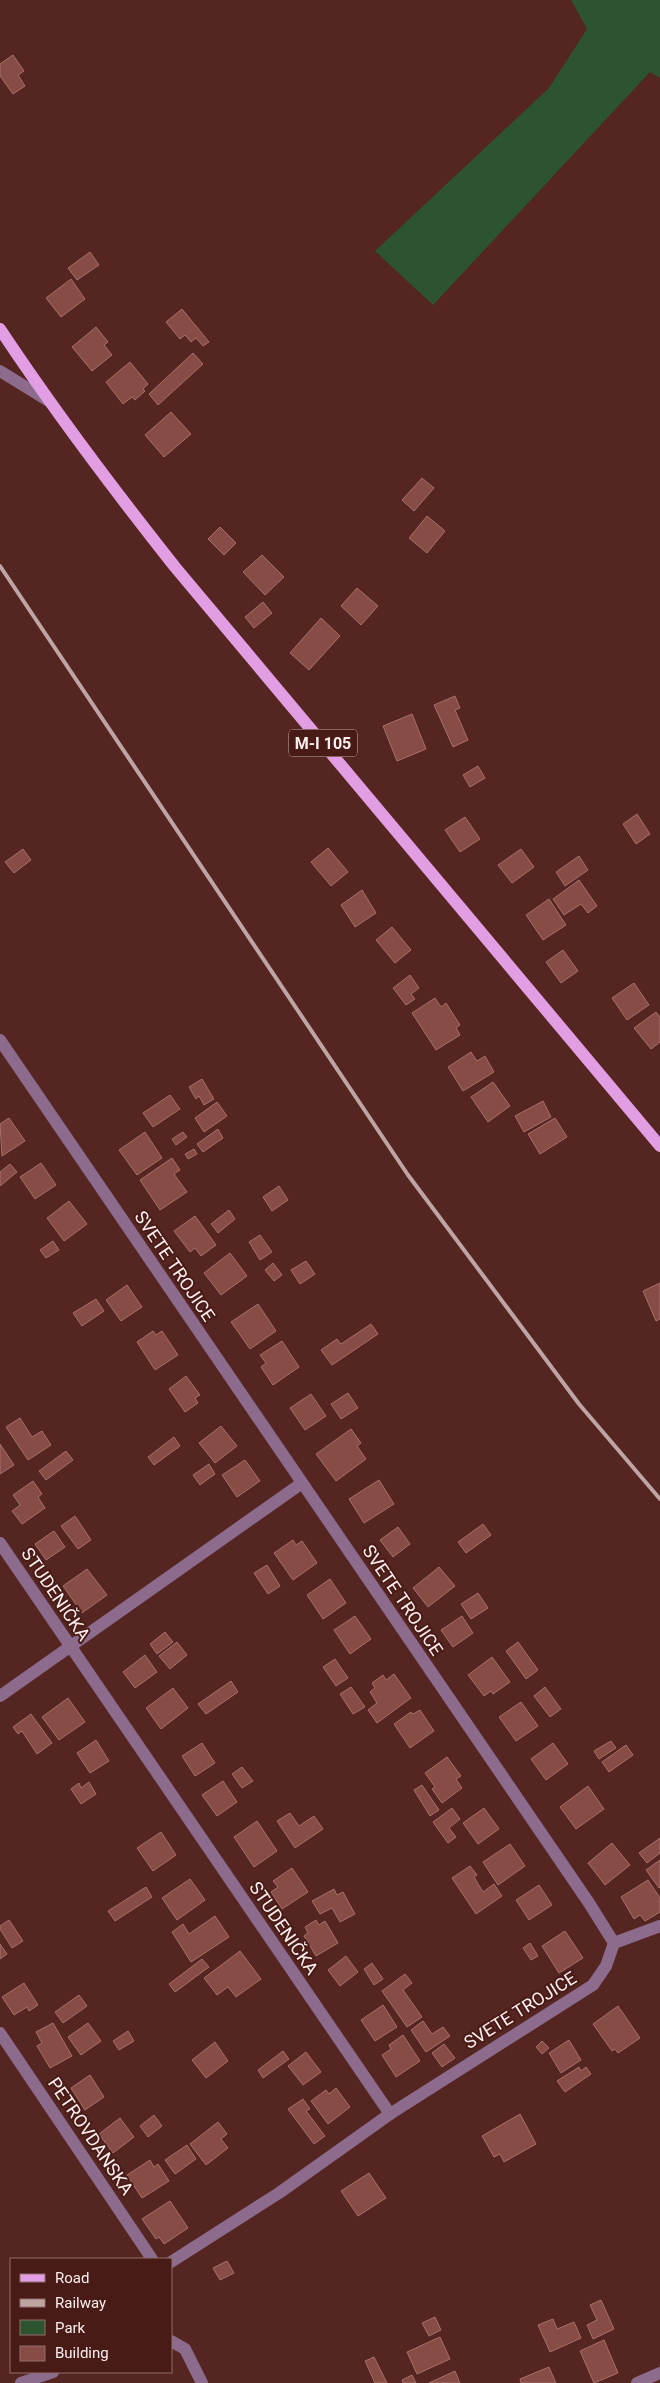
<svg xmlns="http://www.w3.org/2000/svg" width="660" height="2383" font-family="Roboto,sans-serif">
<rect width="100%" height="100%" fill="#542521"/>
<polygon fill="#2c5431" points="571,0 660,0 660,78 650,72 433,305 375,251 549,88 587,29"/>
<g fill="#874c46" stroke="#a7706a">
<polygon points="13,55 24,71 18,75 25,86 13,94 0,76 0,64"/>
<polygon points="90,252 99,265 77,280 68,268"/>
<polygon points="71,279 85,299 61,317 46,298"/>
<polygon points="182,309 209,342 203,346 196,338 191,342 185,335 180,339 166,322"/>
<polygon points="96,327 108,342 104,345 112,355 92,371 72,347"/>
<polygon points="193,353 203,364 158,405 149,394"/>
<polygon points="130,362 148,384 143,389 145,391 135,400 132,397 123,404 106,382"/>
<polygon points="171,412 191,434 164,457 145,435"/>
<polygon points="422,478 434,488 414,511 402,500"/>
<polygon points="427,516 445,531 427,553 409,538"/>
<polygon points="220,527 236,543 224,555 208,539"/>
<polygon points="262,555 284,577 265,595 243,572"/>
<polygon points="357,588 378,606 361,625 341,606"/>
<polygon points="263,602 272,613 254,628 245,617"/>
<polygon points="321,618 340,636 309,670 290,653"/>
<polygon points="455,696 460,708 455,710 468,740 453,747 434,705"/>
<polygon points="412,714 426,749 397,761 383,726"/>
<polygon points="478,766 485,778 470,787 463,775"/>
<polygon points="637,814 650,834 636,844 623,824"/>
<polygon points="465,817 480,839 460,852 445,830"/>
<polygon points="328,848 348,872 331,886 311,862"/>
<polygon points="23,849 31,860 14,873 5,862"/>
<polygon points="521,849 534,867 512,883 498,865"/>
<polygon points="579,856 588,870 565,886 556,872"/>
<polygon points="579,880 597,906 588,913 581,904 564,915 553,899"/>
<polygon points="362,890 376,913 355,927 341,905"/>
<polygon points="549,899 566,925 543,940 526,915"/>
<polygon points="392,927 411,950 395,963 376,940"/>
<polygon points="563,950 578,971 561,983 546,962"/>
<polygon points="410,975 419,988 411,994 415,999 406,1005 393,988"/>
<polygon points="634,983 649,1005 627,1020 612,998"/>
<polygon points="435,998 441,1007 446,1003 460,1025 456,1028 460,1035 436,1050 412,1013"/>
<polygon points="656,1012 660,1017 660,1042 651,1049 634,1028"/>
<polygon points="471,1052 477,1061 485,1056 494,1072 463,1091 448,1067"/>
<polygon points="202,1079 214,1099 204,1105 199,1096 196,1099 189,1087"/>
<polygon points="493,1082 510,1106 488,1122 471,1097"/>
<polygon points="170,1095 180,1109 153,1127 143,1113"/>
<polygon points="543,1101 551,1117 524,1132 515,1116"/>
<polygon points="217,1102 227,1116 204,1132 195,1118"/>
<polygon points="9,1118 25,1141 2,1156 0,1124"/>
<polygon points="555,1118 567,1137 540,1154 528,1134"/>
<polygon points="218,1129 223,1138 203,1152 197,1144"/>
<polygon points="145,1132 162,1158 137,1175 119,1150"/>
<polygon points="183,1132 187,1137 176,1145 172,1139"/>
<polygon points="194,1149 197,1154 188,1159 185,1154"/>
<polygon points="172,1158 180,1170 174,1174 187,1192 160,1210 140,1180"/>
<polygon points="41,1163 56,1185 35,1199 20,1177"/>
<polygon points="10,1164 17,1172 0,1186 0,1172"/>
<polygon points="279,1186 288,1200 272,1211 263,1197"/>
<polygon points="69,1201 87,1224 64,1241 47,1218"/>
<polygon points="229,1210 235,1219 218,1233 211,1224"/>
<polygon points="195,1216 216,1245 201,1256 195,1248 190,1252 174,1231"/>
<polygon points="260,1235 272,1252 260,1260 249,1242"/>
<polygon points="53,1241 59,1250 46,1258 40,1250"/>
<polygon points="230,1253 247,1276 221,1295 204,1273"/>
<polygon points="306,1261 315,1274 300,1284 291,1270"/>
<polygon points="273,1263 282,1275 274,1281 265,1270"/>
<polygon points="660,1283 660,1319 656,1321 643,1291"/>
<polygon points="127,1285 142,1307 121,1321 106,1300"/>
<polygon points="96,1299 104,1311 82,1326 73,1313"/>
<polygon points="258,1304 276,1331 250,1349 231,1322"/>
<polygon points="371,1324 378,1334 332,1365 321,1350 337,1339 341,1344"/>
<polygon points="153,1331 156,1335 162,1331 178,1355 155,1370 137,1342"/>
<polygon points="282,1341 299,1367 273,1385 261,1367 266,1363 260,1355"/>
<polygon points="186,1376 200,1395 195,1398 198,1403 185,1412 169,1389"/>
<polygon points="348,1393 358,1408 341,1419 331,1404"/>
<polygon points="311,1394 326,1416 305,1430 290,1408"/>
<polygon points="20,1418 32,1437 42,1431 51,1445 28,1460 6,1427"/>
<polygon points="221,1426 237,1446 215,1463 199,1443"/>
<polygon points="351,1429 361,1443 357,1446 366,1459 336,1481 316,1454"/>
<polygon points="174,1437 180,1446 154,1465 148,1457"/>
<polygon points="0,1444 14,1465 0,1474"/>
<polygon points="66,1451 73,1460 46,1480 39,1471"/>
<polygon points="245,1460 260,1481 237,1497 222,1475"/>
<polygon points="209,1464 215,1474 200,1485 193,1475"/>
<polygon points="379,1480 394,1504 364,1523 349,1499"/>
<polygon points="33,1481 42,1494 38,1497 45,1508 22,1524 12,1511 20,1505 13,1495"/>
<polygon points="75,1516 91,1540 78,1549 61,1526"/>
<polygon points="483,1524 491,1535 466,1553 458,1542"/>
<polygon points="398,1527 410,1544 393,1557 380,1540"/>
<polygon points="54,1531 65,1547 46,1560 35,1544"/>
<polygon points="293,1540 296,1545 302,1541 317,1563 293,1580 274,1553"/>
<polygon points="267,1565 280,1586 268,1594 254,1573"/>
<polygon points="439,1567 455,1586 428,1607 413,1588"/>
<polygon points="87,1569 107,1595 82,1613 63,1586"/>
<polygon points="330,1579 346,1603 323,1619 307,1595"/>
<polygon points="478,1593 488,1608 471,1619 461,1604"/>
<polygon points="355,1616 371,1639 350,1654 334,1630"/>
<polygon points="462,1616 473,1633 453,1647 441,1630"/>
<polygon points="165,1632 173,1642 157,1654 150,1644"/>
<polygon points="177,1642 187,1655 170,1669 159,1656"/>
<polygon points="518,1642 538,1670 526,1679 506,1651"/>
<polygon points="145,1655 157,1672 135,1688 123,1672"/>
<polygon points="492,1657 510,1682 493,1694 491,1691 484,1696 468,1675"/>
<polygon points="335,1659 348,1678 336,1686 323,1667"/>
<polygon points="394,1674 411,1698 377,1723 368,1710 377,1703 370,1692 375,1688 372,1683 383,1675 386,1680"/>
<polygon points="231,1681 238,1692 206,1714 198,1704"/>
<polygon points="351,1687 365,1707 353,1714 340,1694"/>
<polygon points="545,1687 561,1709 550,1717 534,1696"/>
<polygon points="173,1688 188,1708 161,1729 146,1708"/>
<polygon points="68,1698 85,1722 59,1740 42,1717"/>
<polygon points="521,1702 538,1726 516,1741 499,1717"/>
<polygon points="420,1710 434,1731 410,1748 394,1724 411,1712 413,1714"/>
<polygon points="31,1714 52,1743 37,1754 22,1731 18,1734 13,1727"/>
<polygon points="96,1740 109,1761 90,1773 77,1753"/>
<polygon points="611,1741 616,1748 599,1759 594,1751"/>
<polygon points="202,1743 215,1763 195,1776 182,1756"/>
<polygon points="553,1743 568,1764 546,1780 531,1759"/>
<polygon points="626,1745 633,1755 609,1772 602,1762"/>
<polygon points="447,1757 461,1776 456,1779 462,1788 442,1803 432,1789 435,1787 425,1773"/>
<polygon points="242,1767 253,1781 242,1788 232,1774"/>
<polygon points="223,1781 237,1802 217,1816 202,1795"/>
<polygon points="89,1782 96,1794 81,1804 71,1789 79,1783 81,1788"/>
<polygon points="422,1785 439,1810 430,1816 414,1790"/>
<polygon points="588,1786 604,1809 576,1829 560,1807"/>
<polygon points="452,1808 460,1819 449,1828 456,1837 448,1843 433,1822"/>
<polygon points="484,1808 499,1829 478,1844 463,1823"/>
<polygon points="290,1813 299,1826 314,1816 323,1829 295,1848 277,1821"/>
<polygon points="257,1821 277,1851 254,1867 234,1837"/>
<polygon points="161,1832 176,1855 153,1871 137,1848"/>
<polygon points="660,1838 660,1853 647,1863 639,1853"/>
<polygon points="612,1843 630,1865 605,1885 588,1863"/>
<polygon points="510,1844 525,1866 498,1885 483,1862"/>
<polygon points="660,1860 660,1887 659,1888 646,1870"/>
<polygon points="470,1866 477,1875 474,1877 483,1892 494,1884 502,1896 476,1914 452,1878"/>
<polygon points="292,1868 308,1892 282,1909 271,1892 278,1887 273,1881"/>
<polygon points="190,1879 205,1900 177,1920 162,1898"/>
<polygon points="648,1880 660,1898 660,1912 645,1921 640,1915 634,1919 621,1897"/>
<polygon points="539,1885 552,1905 529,1920 516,1900"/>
<polygon points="146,1887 152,1897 115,1921 108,1911"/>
<polygon points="334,1889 337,1895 343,1892 355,1914 340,1922 332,1908 320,1914 312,1901"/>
<polygon points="215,1916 229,1937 191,1962 172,1932 183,1924 189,1934"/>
<polygon points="9,1920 23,1941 12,1948 0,1929 0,1926"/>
<polygon points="316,1920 319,1925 325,1921 338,1943 316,1956 304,1936 308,1933 305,1927"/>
<polygon points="565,1931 583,1958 559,1973 542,1946"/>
<polygon points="530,1943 538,1956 531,1960 523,1948"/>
<polygon points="0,1944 7,1954 0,1959"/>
<polygon points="240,1951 261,1979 236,1997 228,1987 217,1995 204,1978"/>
<polygon points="346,1956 358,1972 340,1986 328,1970"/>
<polygon points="202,1959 209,1967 175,1992 169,1984"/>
<polygon points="372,1963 383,1979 374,1985 364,1969"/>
<polygon points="405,1974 412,1983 403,1990 422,2017 407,2027 382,1991"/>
<polygon points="24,1983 38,2005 29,2011 27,2007 14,2015 2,1997"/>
<polygon points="79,1995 87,2006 63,2023 55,2012"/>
<polygon points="383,2005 397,2027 375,2041 361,2020"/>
<polygon points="618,2006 640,2038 618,2053 615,2049 612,2051 593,2024"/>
<polygon points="423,2021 432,2034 443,2027 450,2036 426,2052 411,2030"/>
<polygon points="53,2023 72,2056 50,2068 37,2046 42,2043 36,2032"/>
<polygon points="88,2023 101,2041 81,2055 68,2037"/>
<polygon points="128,2031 134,2041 119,2050 113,2041"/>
<polygon points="403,2035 420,2061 396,2077 382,2055 391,2049 389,2045"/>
<polygon points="569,2040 581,2060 561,2073 549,2053"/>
<polygon points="542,2041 549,2048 542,2054 536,2047"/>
<polygon points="215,2042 228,2061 206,2078 192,2060"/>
<polygon points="444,2044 455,2058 442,2067 432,2053"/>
<polygon points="283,2051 289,2059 263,2078 258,2070"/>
<polygon points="306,2052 321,2072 303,2085 288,2066"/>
<polygon points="579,2067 581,2071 586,2067 591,2074 565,2092 557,2081"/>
<polygon points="90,2075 104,2097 85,2110 71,2088"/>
<polygon points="336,2088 350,2107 328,2124 311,2101 326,2090 329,2094"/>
<polygon points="303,2099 310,2109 306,2111 325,2136 314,2144 288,2109"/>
<polygon points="520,2114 536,2144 504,2162 500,2154 494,2157 482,2136"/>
<polygon points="154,2115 162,2126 148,2137 140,2126"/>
<polygon points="120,2118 134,2137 113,2153 99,2134"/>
<polygon points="218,2122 227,2134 221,2139 228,2148 206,2165 190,2144"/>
<polygon points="187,2145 196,2159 175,2174 165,2160"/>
<polygon points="150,2160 154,2167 158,2164 169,2181 142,2198 127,2175"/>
<polygon points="369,2173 386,2198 358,2216 341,2191"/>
<polygon points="170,2201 188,2228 164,2244 159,2237 156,2239 142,2219"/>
<polygon points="227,2261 234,2273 220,2280 213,2268"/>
<polygon points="601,2300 614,2329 593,2339 587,2325 597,2320 590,2305"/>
<polygon points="435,2317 441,2330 429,2336 422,2323"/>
<polygon points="553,2319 557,2329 574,2322 581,2338 550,2352 538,2325"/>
<polygon points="440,2337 450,2359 417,2374 407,2352"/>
<polygon points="604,2340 618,2373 594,2383 580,2351"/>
<polygon points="374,2357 387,2383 375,2383 365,2361"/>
<polygon points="549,2367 556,2383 521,2383 520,2379"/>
<polygon points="455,2371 460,2383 429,2383"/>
<polygon points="412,2375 416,2383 403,2383 402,2380"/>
</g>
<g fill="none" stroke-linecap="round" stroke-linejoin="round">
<g stroke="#8c6b8c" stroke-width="12">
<polyline points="0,371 47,400"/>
<polyline points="0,1040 589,1903 614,1943 606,1966 593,1985 390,2114"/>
<polyline points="0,1543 390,2114 279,2193 171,2262"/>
<polyline points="0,1696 302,1483"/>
<polyline points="614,1943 660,1926"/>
<polyline points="0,2033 152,2259"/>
<polyline points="171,2341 185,2349 202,2383"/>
<polyline points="21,2383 53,2372"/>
<polyline points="637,2383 660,2373"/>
</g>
<path stroke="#e29ee2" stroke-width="12" d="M 0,329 C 55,412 114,490 175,567 L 660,1146"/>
<polyline stroke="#bea4a2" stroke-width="4" points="0,566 408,1175 579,1404 660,1499"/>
</g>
<g text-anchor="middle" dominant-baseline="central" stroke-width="4" stroke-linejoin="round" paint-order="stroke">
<rect fill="#491b17" stroke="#c6afad" stroke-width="1" x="289" y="729.5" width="68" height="27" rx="4"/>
<g font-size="16" font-weight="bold" fill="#fbeeed">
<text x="323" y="743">M-I 105</text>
</g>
<g font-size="18" fill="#fbeeed" stroke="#491b17">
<text transform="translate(175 1266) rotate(56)">SVETE TROJICE</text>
<text transform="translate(56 1594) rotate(56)">STUDENIČKA</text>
<text transform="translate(403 1600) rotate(56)">SVETE TROJICE</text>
<text transform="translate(284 1928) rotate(56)">STUDENIČKA</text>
<text transform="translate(520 2010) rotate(-32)">SVETE TROJICE</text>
<text transform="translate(91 2136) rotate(56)">PETROVDANSKA</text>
</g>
</g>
<rect x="10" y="2258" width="162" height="115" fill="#491b17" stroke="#906f6d"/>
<rect x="20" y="2274" width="25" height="8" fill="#e29ee2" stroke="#906f6d"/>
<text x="55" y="2283" font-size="15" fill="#fbeeed">Road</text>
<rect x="20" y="2299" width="25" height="8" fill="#bea4a2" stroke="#906f6d"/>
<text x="55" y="2308" font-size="15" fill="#fbeeed">Railway</text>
<rect x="20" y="2320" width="25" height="15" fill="#2c5431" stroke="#906f6d"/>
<text x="55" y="2333" font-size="15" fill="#fbeeed">Park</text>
<rect x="20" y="2346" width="25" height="15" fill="#874c46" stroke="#906f6d"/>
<text x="55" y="2358" font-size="15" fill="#fbeeed">Building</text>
</svg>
